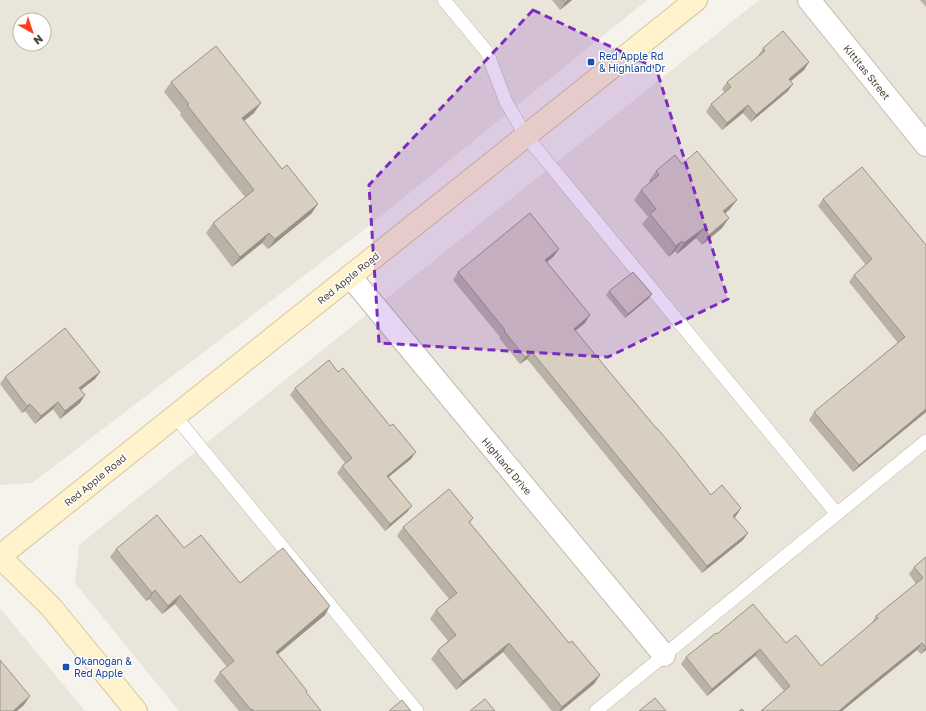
<svg xmlns="http://www.w3.org/2000/svg" width="926" height="711" font-family="'Golos Text',sans-serif">
<rect width="100%" height="100%" fill="#f6f3ec"/>
<g fill="#eae5da" fill-rule="evenodd">
<path d="M 0,0 L 647,0 L 360,233 L 32,483 L 0,485 ZM 20,20 L 44,20 L 44,44 L 20,44 Z"/>
<polygon points="759,0 926,0 926,711 179,711 75,583 79,545"/>
<polygon points="0,608 85,711 0,711"/>
</g>
<g fill="none" stroke-linecap="round" stroke-linejoin="round">
<defs>
<g id="lane">
<polyline points="444,0 487,52 506,102 526,136 837,514"/>
<polyline points="175,416 417,711"/>
<polyline points="596,711 926,441"/>
</g>
<g id="street">
<polyline points="809,0 926,145"/>
<polyline points="350,276 664,655"/>
</g>
<g id="secondary">
<polyline points="0,556 696,0"/>
<polyline points="0,557 51,607 136,711"/>
</g>
</defs>
<use href="#lane" stroke="#c2bbae" stroke-width="14"/>
<use href="#street" stroke="#c2bbae" stroke-width="24"/>
<use href="#secondary" stroke="#d6c79b" stroke-width="24"/>
<use href="#lane" stroke="#fff" stroke-width="13"/>
<use href="#street" stroke="#fff" stroke-width="22"/>
<use href="#secondary" stroke="#fff3cd" stroke-width="22"/>
</g>
<g fill="#bab2a6">
<polygon points="552,0 572,0 560,10"/>
<polygon points="920,0 926,0 926,7"/>
<polygon points="763,48 809,62 804,70 790,81 788,91 751,122 743,113 722,130 706,112 711,104 725,93 722,89 727,82 759,56 758,56"/>
<polygon points="171,82 254,113 244,121 282,169 318,204 311,214 268,249 262,243 232,267 206,233 213,223 245,197 180,115 181,113 164,92"/>
<polygon points="682,164 737,200 729,210 725,213 729,218 722,228 702,245 696,238 677,254 675,251 669,257 642,224 648,217 634,200 641,190 650,183 649,181 656,171"/>
<polygon points="823,199 926,245 926,412 853,472 809,420 814,412 898,343 849,282 854,275 866,265 818,206"/>
<polygon points="554,256 547,262 585,323 575,331 656,428 711,495 741,508 735,517 743,540 702,573 527,359 520,364 499,338 500,337 453,280 458,272"/>
<polygon points="609,291 652,294 649,298 625,318 606,295"/>
<polygon points="100,372 95,379 81,390 80,403 60,419 53,409 35,424 25,411 22,413 0,384 5,377"/>
<polygon points="295,388 411,459 389,477 412,506 407,512 385,531 337,473 342,466 345,463 290,395"/>
<polygon points="473,518 470,523 569,643 600,675 594,684 561,711 552,711 503,652 456,690 431,659 438,650 448,641 430,619 436,610 449,599 397,536 403,527"/>
<polygon points="184,548 240,583 325,615 277,654 306,693 321,711 239,711 214,681 220,672 227,667 175,604 162,614 149,599 146,601 110,557 116,549"/>
<polygon points="926,557 926,650 921,654 917,650 842,711 761,711 784,691 755,656 707,696 681,664 686,657 717,634 786,643 821,666 871,624 876,616 916,584 909,574 914,567"/>
</g>
<g fill="#979187">
<polygon points="568,0 572,0 560,10 565,3"/>
<polygon points="809,62 804,70 784,87 789,79"/>
<polygon points="793,84 788,91 751,122 756,115"/>
<polygon points="261,103 254,113 235,128 242,118"/>
<polygon points="748,105 743,113 722,130 727,123"/>
<polygon points="737,200 729,210 716,221 723,211"/>
<polygon points="318,204 311,214 268,249 275,239"/>
<polygon points="729,218 722,228 702,245 709,235"/>
<polygon points="704,228 696,238 677,254 684,243"/>
<polygon points="269,233 262,243 232,267 240,257"/>
<polygon points="682,241 675,251 669,257 676,246"/>
<polygon points="559,249 554,256 540,268 545,260"/>
<polygon points="652,294 649,298 625,318 628,314"/>
<polygon points="590,315 585,323 569,336 574,329"/>
<polygon points="532,352 527,359 520,364 525,357"/>
<polygon points="100,372 95,379 74,395 79,388"/>
<polygon points="85,395 80,403 60,419 65,411"/>
<polygon points="58,402 53,409 35,424 41,416"/>
<polygon points="30,404 25,411 22,413 27,406"/>
<polygon points="926,409 926,412 853,472 859,465"/>
<polygon points="416,452 411,459 382,482 387,476"/>
<polygon points="412,506 407,512 385,531 390,524"/>
<polygon points="741,508 736,516 728,523 733,516"/>
<polygon points="748,533 743,540 702,573 707,566"/>
<polygon points="155,590 149,599 146,601 152,593"/>
<polygon points="180,595 175,604 162,614 168,606"/>
<polygon points="330,606 325,615 270,661 276,652"/>
<polygon points="509,643 503,652 456,690 463,681"/>
<polygon points="922,643 917,650 842,711 839,711 860,693"/>
<polygon points="926,647 926,650 921,654"/>
<polygon points="760,649 755,656 707,696 712,689"/>
<polygon points="600,675 594,684 561,711 559,711 562,707"/>
<polygon points="30,696 24,705 17,711 13,711"/>
</g>
<g fill="#d8cfc1" stroke="#979187">
<polygon points="563,0 568,0 565,3"/>
<polygon points="783,31 809,62 789,79 793,84 756,115 748,105 727,123 711,104 731,87 727,82 765,51 763,48"/>
<polygon points="216,46 261,103 242,118 282,169 287,165 318,204 275,239 269,233 240,257 213,223 254,190 187,105 189,104 171,82"/>
<polygon points="697,151 737,200 723,211 729,218 709,235 704,228 684,243 682,241 676,246 650,214 656,209 641,190 659,175 656,171 675,155 682,164"/>
<polygon points="862,167 926,245 926,409 859,465 814,412 905,337 854,275 872,259 823,199"/>
<polygon points="530,213 559,249 545,260 590,315 574,329 656,428 657,428 677,452 711,495 722,485 741,508 733,516 748,533 707,566 532,352 525,357 504,331 505,330 458,272"/>
<polygon points="633,272 652,294 628,314 609,291"/>
<polygon points="65,328 100,372 79,388 85,395 65,411 58,402 41,416 30,404 27,406 5,377"/>
<polygon points="329,360 338,372 343,368 390,426 393,424 416,452 387,476 412,506 390,524 342,466 352,458 295,388"/>
<polygon points="449,489 473,518 469,522 569,643 572,641 600,675 562,707 509,643 463,681 438,650 456,635 436,610 457,593 403,527"/>
<polygon points="157,515 184,548 201,535 240,583 283,548 330,606 276,652 307,691 306,692 321,711 254,711 252,709 251,710 220,672 234,661 180,595 168,606 155,590 152,593 116,549"/>
<polygon points="926,557 926,647 922,643 860,693 839,711 761,711 790,686 760,649 712,689 686,657 716,633 717,634 753,604 786,643 796,635 821,666 878,618 876,616 923,578 914,567"/>
<polygon points="0,660 30,696 13,711 0,711"/>
<polygon points="655,698 666,711 639,711"/>
<polygon points="485,699 495,711 470,711"/>
<polygon points="402,700 411,711 389,711"/>
<polygon points="742,709 744,711 739,711"/>
</g>
<path fill="#7b2cbf" fill-opacity="0.2" stroke="#7b2cbf" stroke-width="3" stroke-dasharray="8 5" stroke-linejoin="round" d="M 533,10 L 656,68 L 728,299 L 608,357 L 379,343 L 369,185 Z"/>
<g fill="#1a4fb4" stroke="#fff" stroke-width="1.5">
<rect x="587" y="58" width="8" height="8" rx="2"/>
<rect x="62" y="663" width="8" height="8" rx="2"/>
</g>
<g text-anchor="middle" dominant-baseline="central" stroke-width="3" stroke-linejoin="round" paint-order="stroke">
<g font-size="10" fill="#164399" stroke="#fff" text-anchor="start">
<text x="599" y="56">Red Apple Rd<tspan x="599" dy="12">&amp; Highland Dr</tspan></text>
<text x="74" y="661">Okanogan &amp;<tspan x="74" dy="12">Red Apple</tspan></text>
</g>
<g font-size="10" fill="#4b4439" stroke="#fff">
<text transform="translate(867 72) rotate(51)">Kittitas Street</text>
<text transform="translate(348 278) rotate(-39)">Red Apple Road</text>
<text transform="translate(507 466) rotate(50)">Highland Drive</text>
<text transform="translate(95 480) rotate(-39)">Red Apple Road</text>
</g>
</g>
<g transform="translate(32 32) rotate(141)"><circle r="19" fill="#ffffff" stroke="#b7b4b0"/>
<path d="M0-3L7 15L0 10L-7 15Z" fill="#fc3f1d"/>
<text y="-6" font-size="11" font-weight="bold" text-anchor="middle" fill="#4b4439">N</text>
</g>
</svg>
